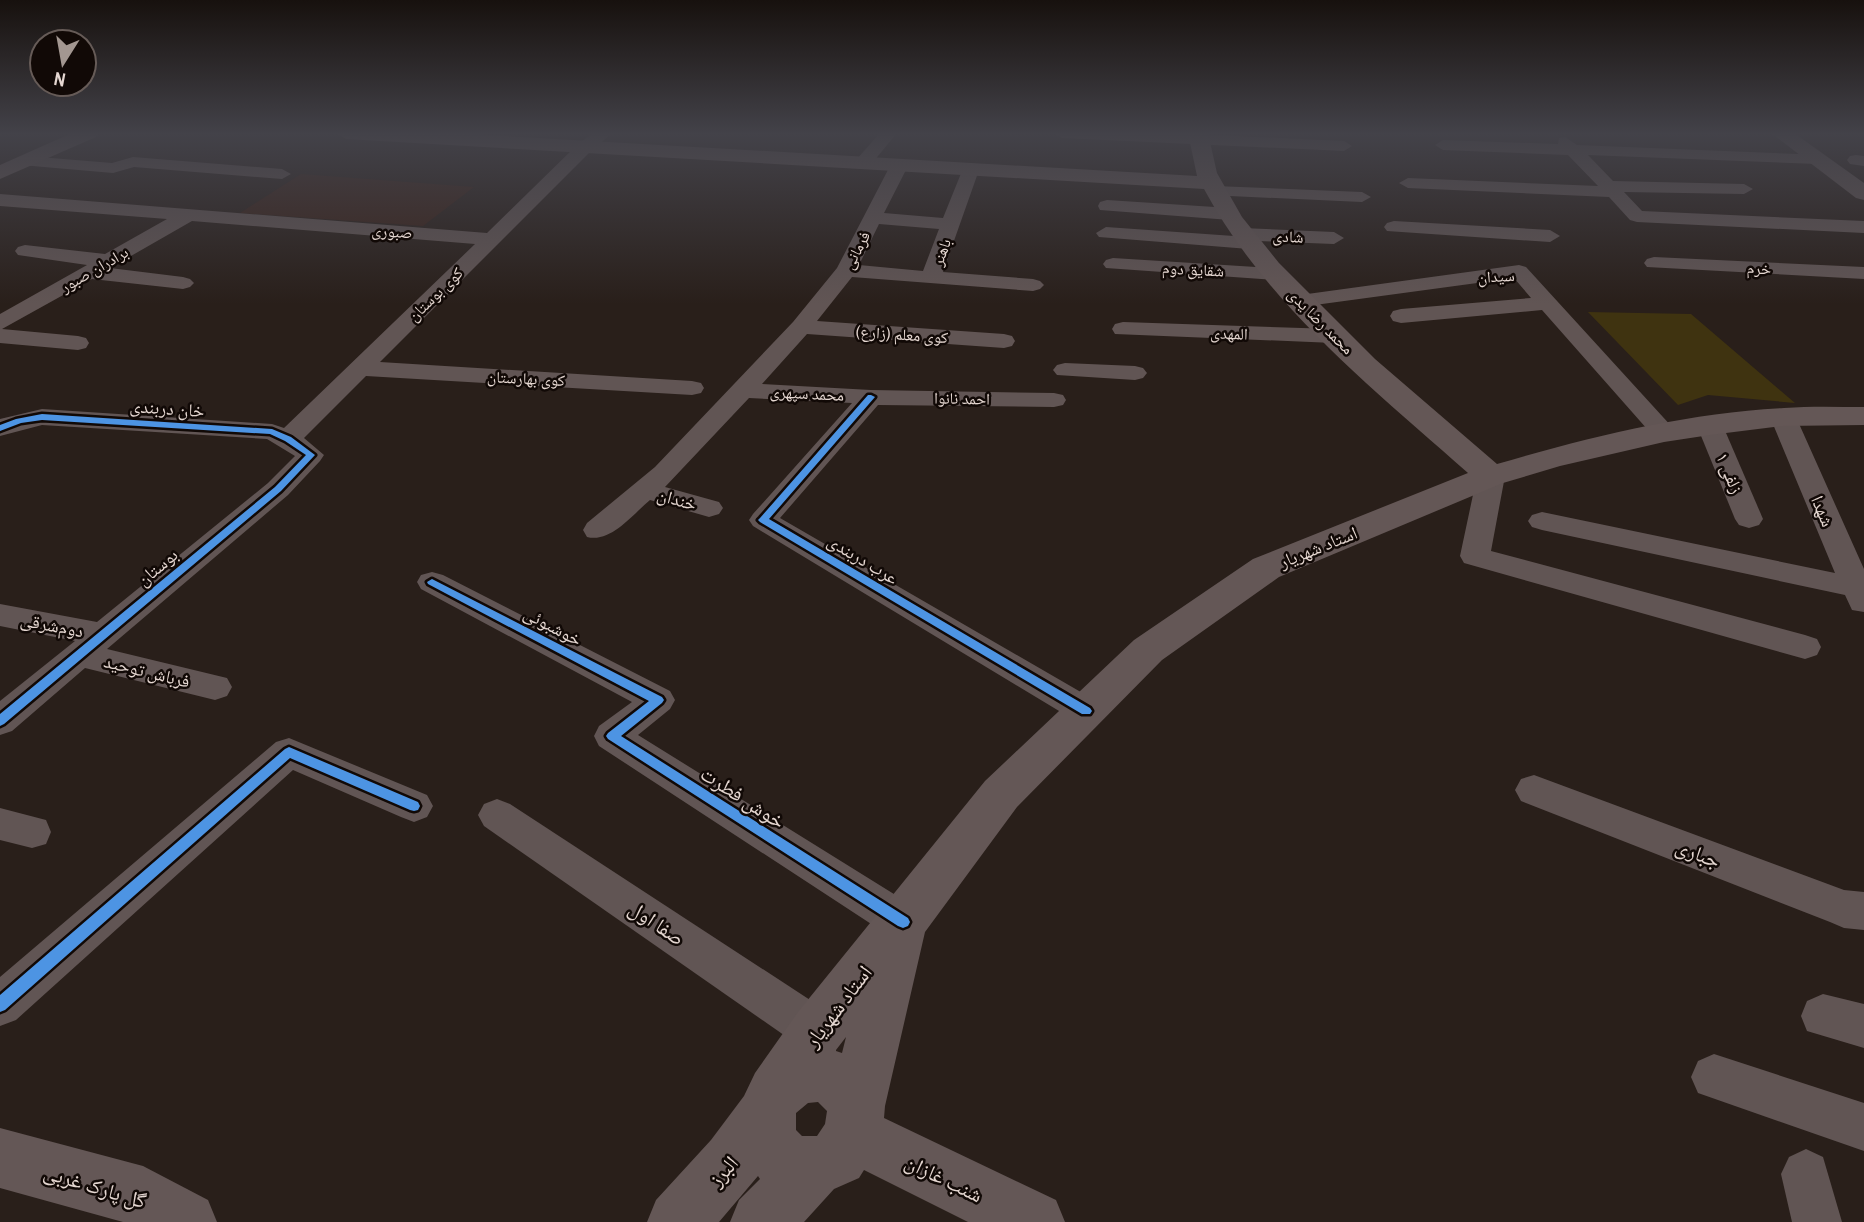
<svg xmlns="http://www.w3.org/2000/svg" width="1864" height="1222" font-family="'Archivo Narrow','Noto Naskh Arabic',sans-serif">
<rect width="100%" height="100%" fill="#291f1a"/>
<polygon fill="#382017" points="301,174 474,187 423,226 240,213"/>
<polygon fill="#3f3310" points="1588,312 1691,314 1795,403 1708,395 1678,405"/>
<g fill="none" stroke-linecap="round" stroke-linejoin="round">
<g fill="#615554" fill-rule="evenodd">
<polygon points="593,133 612,133 589,153 380,362 692,381 701,383 704,388 701,393 692,395 366,376 304,438 324,455 320,461 288,495 107,649 227,678 232,687 227,696 215,700 85,668 12,731 0,735 0,701 75,641 0,626 0,604 97,622 268,483 295,456 267,439 42,425 0,436 0,419 42,409 272,424 284,428 475,244 192,221 110,268 183,277 190,279 194,283 190,287 183,289 92,279 2,329 78,336 86,338 89,343 86,348 78,350 0,343 0,314 87,265 18,255 15,251 18,247 25,245 105,254 167,219 0,206 0,194 487,233 577,145"/>
<polygon points="880,133 897,133 868,168 856,168 853,164 856,160"/>
<polygon points="1054,133 1173,133 1344,141 1352,146 1344,151 1062,138"/>
<polygon points="1565,137 1577,145 1823,155 1826,159 1823,163 1817,164 1588,155 1613,181 1744,184 1753,189 1744,194 1624,192 1642,211 1864,221 1864,233 1637,222 1630,220 1609,197 1408,188 1399,183 1408,178 1598,186 1568,155 1443,150 1435,145 1443,140 1558,144 1559,138"/>
<polygon points="1856,155 1864,156 1864,166 1850,164 1847,160 1850,156"/>
<polygon points="27,156 112,163 133,157 282,169 291,174 282,179 134,167 113,173 21,165 18,161 21,157"/>
<path d="M 899,161 L 908,166 L 884,213 L 943,218 L 964,166 L 976,166 L 979,170 L 943,272 L 1033,279 L 1040,281 L 1044,285 L 1040,289 L 1033,291 L 852,277 L 817,321 L 1004,334 L 1012,336 L 1015,341 L 1012,346 L 1004,348 L 807,334 L 762,384 L 871,390 L 1054,393 L 1063,395 L 1066,400 L 1063,405 L 1054,407 L 878,405 L 780,518 L 1098,702 L 1103,711 L 1098,720 L 1086,724 L 1074,720 L 753,526 L 749,520 L 753,514 L 852,403 L 749,398 L 665,487 L 719,502 L 723,508 L 719,514 L 709,517 L 650,500 C 632,515 611,543 587,537 L 583,530 L 587,523 L 655,467 L 793,322 L 837,268 L 890,166 ZM 879,224 L 939,229 L 923,271 L 859,265 Z"/>
<polygon points="1215,186 1362,192 1371,197 1362,202 1209,195 1206,191"/>
<polygon points="1107,200 1230,208 1239,214 1230,220 1100,210 1098,206 1100,202"/>
<polygon points="1394,221 1550,230 1560,236 1550,242 1387,231 1384,227 1387,223"/>
<polygon points="1106,227 1234,236 1235,230 1242,228 1334,232 1344,238 1334,244 1257,241 1259,243 1256,247 1249,249 1099,237 1096,233"/>
<polygon points="1654,257 1864,267 1864,279 1647,267 1644,263 1647,259"/>
<polygon points="1113,258 1274,268 1281,270 1284,274 1281,278 1274,280 1106,268 1103,264 1106,260"/>
<polygon points="1519,265 1526,267 1673,428 1677,433 1673,438 1664,441 1655,438 1542,310 1401,323 1393,321 1390,316 1393,311 1401,309 1531,298 1514,278 1300,307 1292,306 1289,301 1292,296 1300,295"/>
<polygon points="1123,322 1334,329 1342,331 1345,336 1342,341 1334,343 1115,334 1112,329 1115,324"/>
<polygon points="1065,363 1135,366 1143,368 1147,373 1143,378 1135,380 1057,375 1053,370 1057,365"/>
<polygon points="1783,409 1792,412 1796,417 1864,569 1864,612 1852,610 1845,595 1542,530 1532,527 1528,521 1532,515 1542,512 1835,573 1770,417 1774,412"/>
<polygon points="1710,418 1719,421 1723,426 1763,519 1759,525 1749,528 1739,525 1735,519 1697,426 1701,421"/>
<polygon points="1491,468 1501,470 1505,476 1491,551 1805,635 1817,639 1821,647 1817,655 1805,659 1464,563 1460,556 1477,476 1481,470"/>
<polygon points="432,572 443,575 670,691 675,700 670,709 638,735 918,909 924,922 918,935 903,941 888,935 599,746 594,736 599,726 632,702 421,589 417,582 421,575"/>
<polygon points="289,738 427,795 433,806 427,817 414,822 401,817 293,770 16,1020 0,1026 0,977 276,742"/>
<polygon points="1534,775 1844,890 1864,892 1864,930 1844,928 1830,922 1521,801 1515,790 1521,779"/>
<polygon points="497,799 510,804 833,1015 839,1031 833,1047 817,1053 801,1047 484,826 478,815 484,804"/>
<polygon points="0,808 46,820 51,832 46,844 32,848 0,840"/>
<polygon points="1823,994 1864,1004 1864,1048 1807,1031 1801,1016 1807,1001"/>
<polygon points="1714,1054 1864,1103 1864,1151 1698,1093 1691,1077 1698,1061"/>
<polygon points="1806,1149 1823,1157 1842,1222 1792,1222 1781,1174 1789,1157"/>
</g>
<polygon fill="#615554" fill-rule="evenodd" points="1771,133 1794,133 1864,183 1864,200 1856,198"/>
<g fill="#645756" fill-rule="evenodd">
<path d="M 336,133 L 454,133 L 1197,176 L 1188,133 L 1208,133 L 1217,173 L 1242,217 L 1279,263 L 1375,359 L 1497,464 C 1589,437 1687,413 1784,408 C 1811,406 1837,407 1864,407 L 1864,425 L 1783,426 L 1710,435 L 1664,442 L 1560,466 L 1503,483 L 1279,577 L 1162,660 L 1017,807 L 925,932 L 885,1106 L 884,1118 L 1056,1200 L 1065,1222 L 968,1222 L 864,1170 L 859,1178 L 834,1189 L 804,1222 L 730,1222 L 739,1200 L 760,1179 L 758,1176 L 719,1222 L 647,1222 L 656,1200 L 711,1140 L 744,1096 L 755,1073 L 798,1012 L 985,781 L 1134,640 L 1253,559 L 1468,473 C 1373,389 1265,303 1204,189 L 346,139 ZM 846,1037 L 842,1053 L 836,1051 L 836,1050 ZM 818,1102 L 827,1111 L 825,1124 L 817,1136 L 802,1136 L 796,1130 L 796,1113 L 808,1103 Z"/>
<polygon points="0,1128 143,1166 208,1200 217,1222 123,1222 0,1188"/>
</g>
<polygon fill="#665857" fill-rule="evenodd" points="72,133 99,133 96,137 0,179 0,165"/>
<defs>
<g id="cycleway">
<polygon points="868,395 871,395 875,397 769,519 1090,708 1092,711 1090,714 1082,714 760,522 758,520 760,518"/>
<polygon points="42,414 272,429 291,437 315,455 281,491 4,724 0,726 0,714 275,487 306,455 285,441 270,434 42,420 21,423 0,431 0,425 16,419"/>
<polygon points="432,579 662,697 664,700 662,703 621,736 908,918 910,922 908,926 903,928 898,926 608,739 606,736 608,733 649,701 428,584 427,582"/>
<polygon points="289,747 418,802 420,806 418,810 414,811 410,810 290,758 5,1010 0,1012 0,995 285,749"/>
</g>
</defs>
<use href="#cycleway" stroke="#110906" stroke-width="5"/>
<use href="#cycleway" fill="#4d94e3" fill-rule="evenodd"/>
</g>
<linearGradient id="sky" x2="0" y2="1"><stop stop-color="#17110e"/><stop offset="0.44" stop-color="#434249"/><stop offset="1" stop-color="#434249" stop-opacity="0"/></linearGradient>
<rect width="1864" height="304" fill="url(#sky)"/>
<g text-anchor="middle" dominant-baseline="central" stroke-width="5" stroke-linejoin="round" paint-order="stroke">
<g font-size="16" fill="#e5d7d1" stroke="#110906">
<text transform="translate(392 231) rotate(4)">صبوری</text>
<text transform="translate(1288 236) rotate(3)">شادی</text>
<text transform="translate(856 250) rotate(-62)">فرمانی</text>
<text transform="translate(941 252) rotate(-70)">باهنر</text>
<text transform="translate(1759 268) rotate(3)">خرم</text>
<text transform="translate(94 269) rotate(-30)">برادران صبور</text>
<text transform="translate(1193 269) rotate(3)">شقایق دوم</text>
<text transform="translate(1496 276) rotate(-4)">سیدان</text>
<text transform="translate(435 294) rotate(-44)">کوی بوستان</text>
<text transform="translate(1321 321) rotate(45)">محمد رضا یدی</text>
<text transform="translate(1229 333) rotate(2)">المهدی</text>
<text transform="translate(902 334) rotate(4)">کوی معلم (زارع)</text>
<text transform="translate(526 378) rotate(3)">کوی بهارستان</text>
<text transform="translate(807 393) rotate(3)">محمد سپهری</text>
<text transform="translate(962 398) rotate(1)">احمد نانوا</text>
</g>
<g font-size="18" fill="#e5d7d1" stroke="#110906">
<text transform="translate(167 408) rotate(4)">خان دربندی</text>
<text transform="translate(1730 473) rotate(67)">زلفی ۱</text>
<text transform="translate(677 499) rotate(16)">خندان</text>
<text transform="translate(1823 511) rotate(67)">شهدا</text>
<text transform="translate(1318 547) rotate(-22)">استاد شهریار</text>
<text transform="translate(863 559) rotate(31)">عرب دربندی</text>
<text transform="translate(157 567) rotate(-40)">بوستان</text>
<text transform="translate(52 625) rotate(11)">دوم‌شرقی</text>
<text transform="translate(553 626) rotate(28)">خوشبوئی</text>
<text transform="translate(147 671) rotate(14)">فرباش توحید</text>
</g>
<g font-size="21" fill="#e5d7d1" stroke="#110906">
<text transform="translate(743 797) rotate(33)">خوش فطرت</text>
<text transform="translate(1698 853) rotate(21)">جباری</text>
<text transform="translate(657 923) rotate(34)">صفا اول</text>
<text transform="translate(838 1006) rotate(-53)">استاد شهریار</text>
<text transform="translate(723 1171) rotate(-49)">البرز</text>
<text transform="translate(944 1178) rotate(26)">شنب غازان</text>
<text transform="translate(95 1186) rotate(17)">گل پارک غربی</text>
</g>
</g>
<g transform="translate(63 63) rotate(191)"><circle r="33" fill="#110906" stroke="#665b57" stroke-width="2"/>
<path d="M0-5L12 26L0 18L-12 26Z" fill="#a39791"/>
<text y="-10" font-size="19" font-weight="bold" text-anchor="middle" fill="#e5d7d1">N</text>
</g>
</svg>
